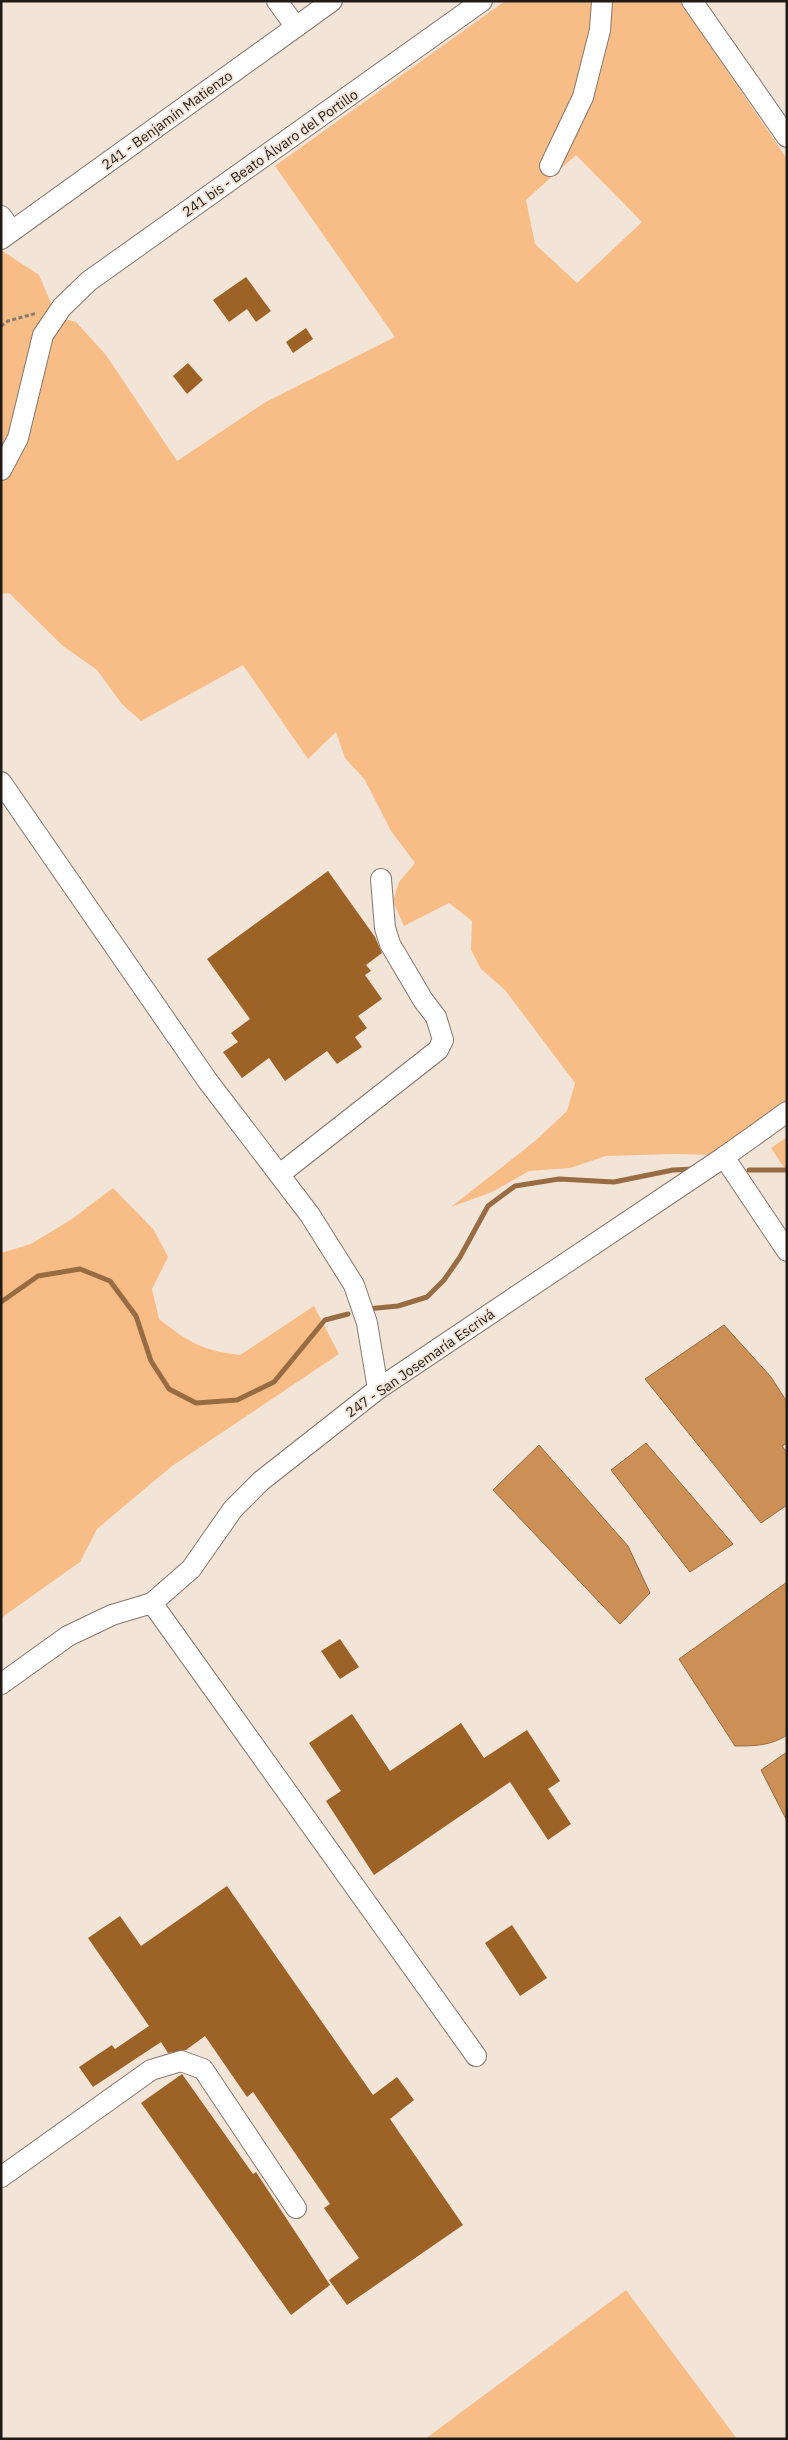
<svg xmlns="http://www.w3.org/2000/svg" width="788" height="2440" font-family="'IBM Plex Sans',sans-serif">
<rect width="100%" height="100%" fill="#f3e4d8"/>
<g fill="#f8bc86" fill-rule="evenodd">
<path d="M 505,1 L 680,1 L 787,159 L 787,1101 L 713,1155 L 675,1154 L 606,1156 L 570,1168 L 529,1171 L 492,1192 L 451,1207 L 535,1141 L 567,1111 L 575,1083 L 505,990 L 481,969 L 471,950 L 472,921 L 449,903 L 404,926 L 393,901 L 399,882 L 415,863 L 391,831 L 365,780 L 345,758 L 336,732 L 308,759 L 243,665 L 141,721 L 122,704 L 97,670 L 63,646 L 9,593 L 1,594 L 1,250 L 39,275 L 57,317 L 76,322 L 106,355 L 177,461 L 264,403 L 395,337 L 275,166 ZM 576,155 L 642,222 L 577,283 L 535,244 L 526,200 Z"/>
<polygon points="787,1137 787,1172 771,1148"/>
<path d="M 113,1188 L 154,1230 L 168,1257 L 152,1289 L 159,1319 C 190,1343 201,1350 240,1355 L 314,1306 L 339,1354 L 172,1466 L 97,1529 L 80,1562 L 1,1618 L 1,1253 L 31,1244 L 72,1219 Z"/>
<polygon points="626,2290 737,2439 425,2439"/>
</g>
<g fill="#cc8f55" stroke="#986c42">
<polygon points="724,1325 771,1377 787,1402 787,1443 782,1446 787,1453 787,1505 761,1523 645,1379"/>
<polygon points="646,1443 733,1544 690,1572 611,1470"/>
<polygon points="539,1445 628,1546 650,1593 620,1624 493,1490"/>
<path d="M 787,1582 L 787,1735 C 771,1746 753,1746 735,1746 L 679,1659 Z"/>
<polygon points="787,1752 787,1821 761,1770"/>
</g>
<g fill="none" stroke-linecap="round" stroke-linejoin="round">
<g stroke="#986c42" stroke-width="5">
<polyline points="749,1170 787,1170"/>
<polyline points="1,1302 38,1276 80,1269 110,1281 136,1316 151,1361 169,1389 196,1403 237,1400 274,1382 325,1320 348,1314"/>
<polyline points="367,1309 398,1306 427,1297 444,1280 460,1257 488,1206 515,1186 559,1179 614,1182 673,1170 694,1169"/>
</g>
</g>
<g fill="#9c6226">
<polygon points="246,277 271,311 256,322 247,309 229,322 213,300"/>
<polygon points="306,328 313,339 293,353 286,342"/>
<polygon points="188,363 203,380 187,394 173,376"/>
<polygon points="328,871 375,937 382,953 366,965 371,971 365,975 382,999 358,1016 367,1028 355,1037 362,1047 337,1064 327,1051 285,1081 269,1058 242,1078 223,1052 238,1042 231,1033 250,1019 207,959"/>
<polygon points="340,1639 359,1667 340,1679 321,1651"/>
<polygon points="352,1714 390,1771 461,1723 484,1758 527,1730 560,1781 548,1789 571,1824 548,1840 510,1782 374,1875 326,1801 341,1791 309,1743"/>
<polygon points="227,1886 373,2095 397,2077 414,2100 390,2119 463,2225 347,2305 329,2280 359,2258 324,2208 330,2204 253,2092 247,2097 205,2036 186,2050 168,2053 161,2042 93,2087 79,2067 112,2045 115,2049 149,2026 88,1938 120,1916 141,1946"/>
<polygon points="512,1925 547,1978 520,1996 485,1943"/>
<polygon points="182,2074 253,2174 256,2172 330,2285 291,2315 141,2103"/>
</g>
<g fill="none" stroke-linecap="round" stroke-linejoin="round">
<defs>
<g id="minor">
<polyline points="277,1 296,27"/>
<polyline points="692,1 787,137"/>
<polyline points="550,166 583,97 600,30 602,1"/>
<polyline points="1,216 12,231"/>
<polyline points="1,239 332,1"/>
<polyline points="1,470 18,438 43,335 62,307 89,281 482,1"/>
<polyline points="1,782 207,1080 310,1215 354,1285 367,1323 378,1389"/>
<polyline points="724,1157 787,1251"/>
<polyline points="280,1174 438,1050 443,1040 436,1017 423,1000 390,944 385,928 381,879"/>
<polyline points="152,1603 476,2056"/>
<polyline points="1,1684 68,1636 112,1615 152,1603 191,1569 233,1509 261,1481 378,1389 724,1157 787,1112"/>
<polyline points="1,2177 151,2070 181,2061 203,2069 296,2208"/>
</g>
</defs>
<use href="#minor" stroke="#85786d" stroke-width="22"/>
<polyline stroke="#837972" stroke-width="3" stroke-dasharray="4 2.5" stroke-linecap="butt" points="1,326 8,321 37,313"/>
<use href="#minor" stroke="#fff" stroke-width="20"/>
</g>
<g text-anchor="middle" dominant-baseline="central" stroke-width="4" stroke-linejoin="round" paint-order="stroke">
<g font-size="14" fill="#201b17" stroke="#f3e4d8">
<text transform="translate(167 120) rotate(-36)">241 - Benjamín Matienzo</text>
<text transform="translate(270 153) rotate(-35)">241 bis - Beato Álvaro del Portillo</text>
<text transform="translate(420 1363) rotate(-35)">247 - San Josemaría Escrivá</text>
</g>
</g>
<rect width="788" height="2440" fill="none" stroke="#201b17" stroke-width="5"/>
</svg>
